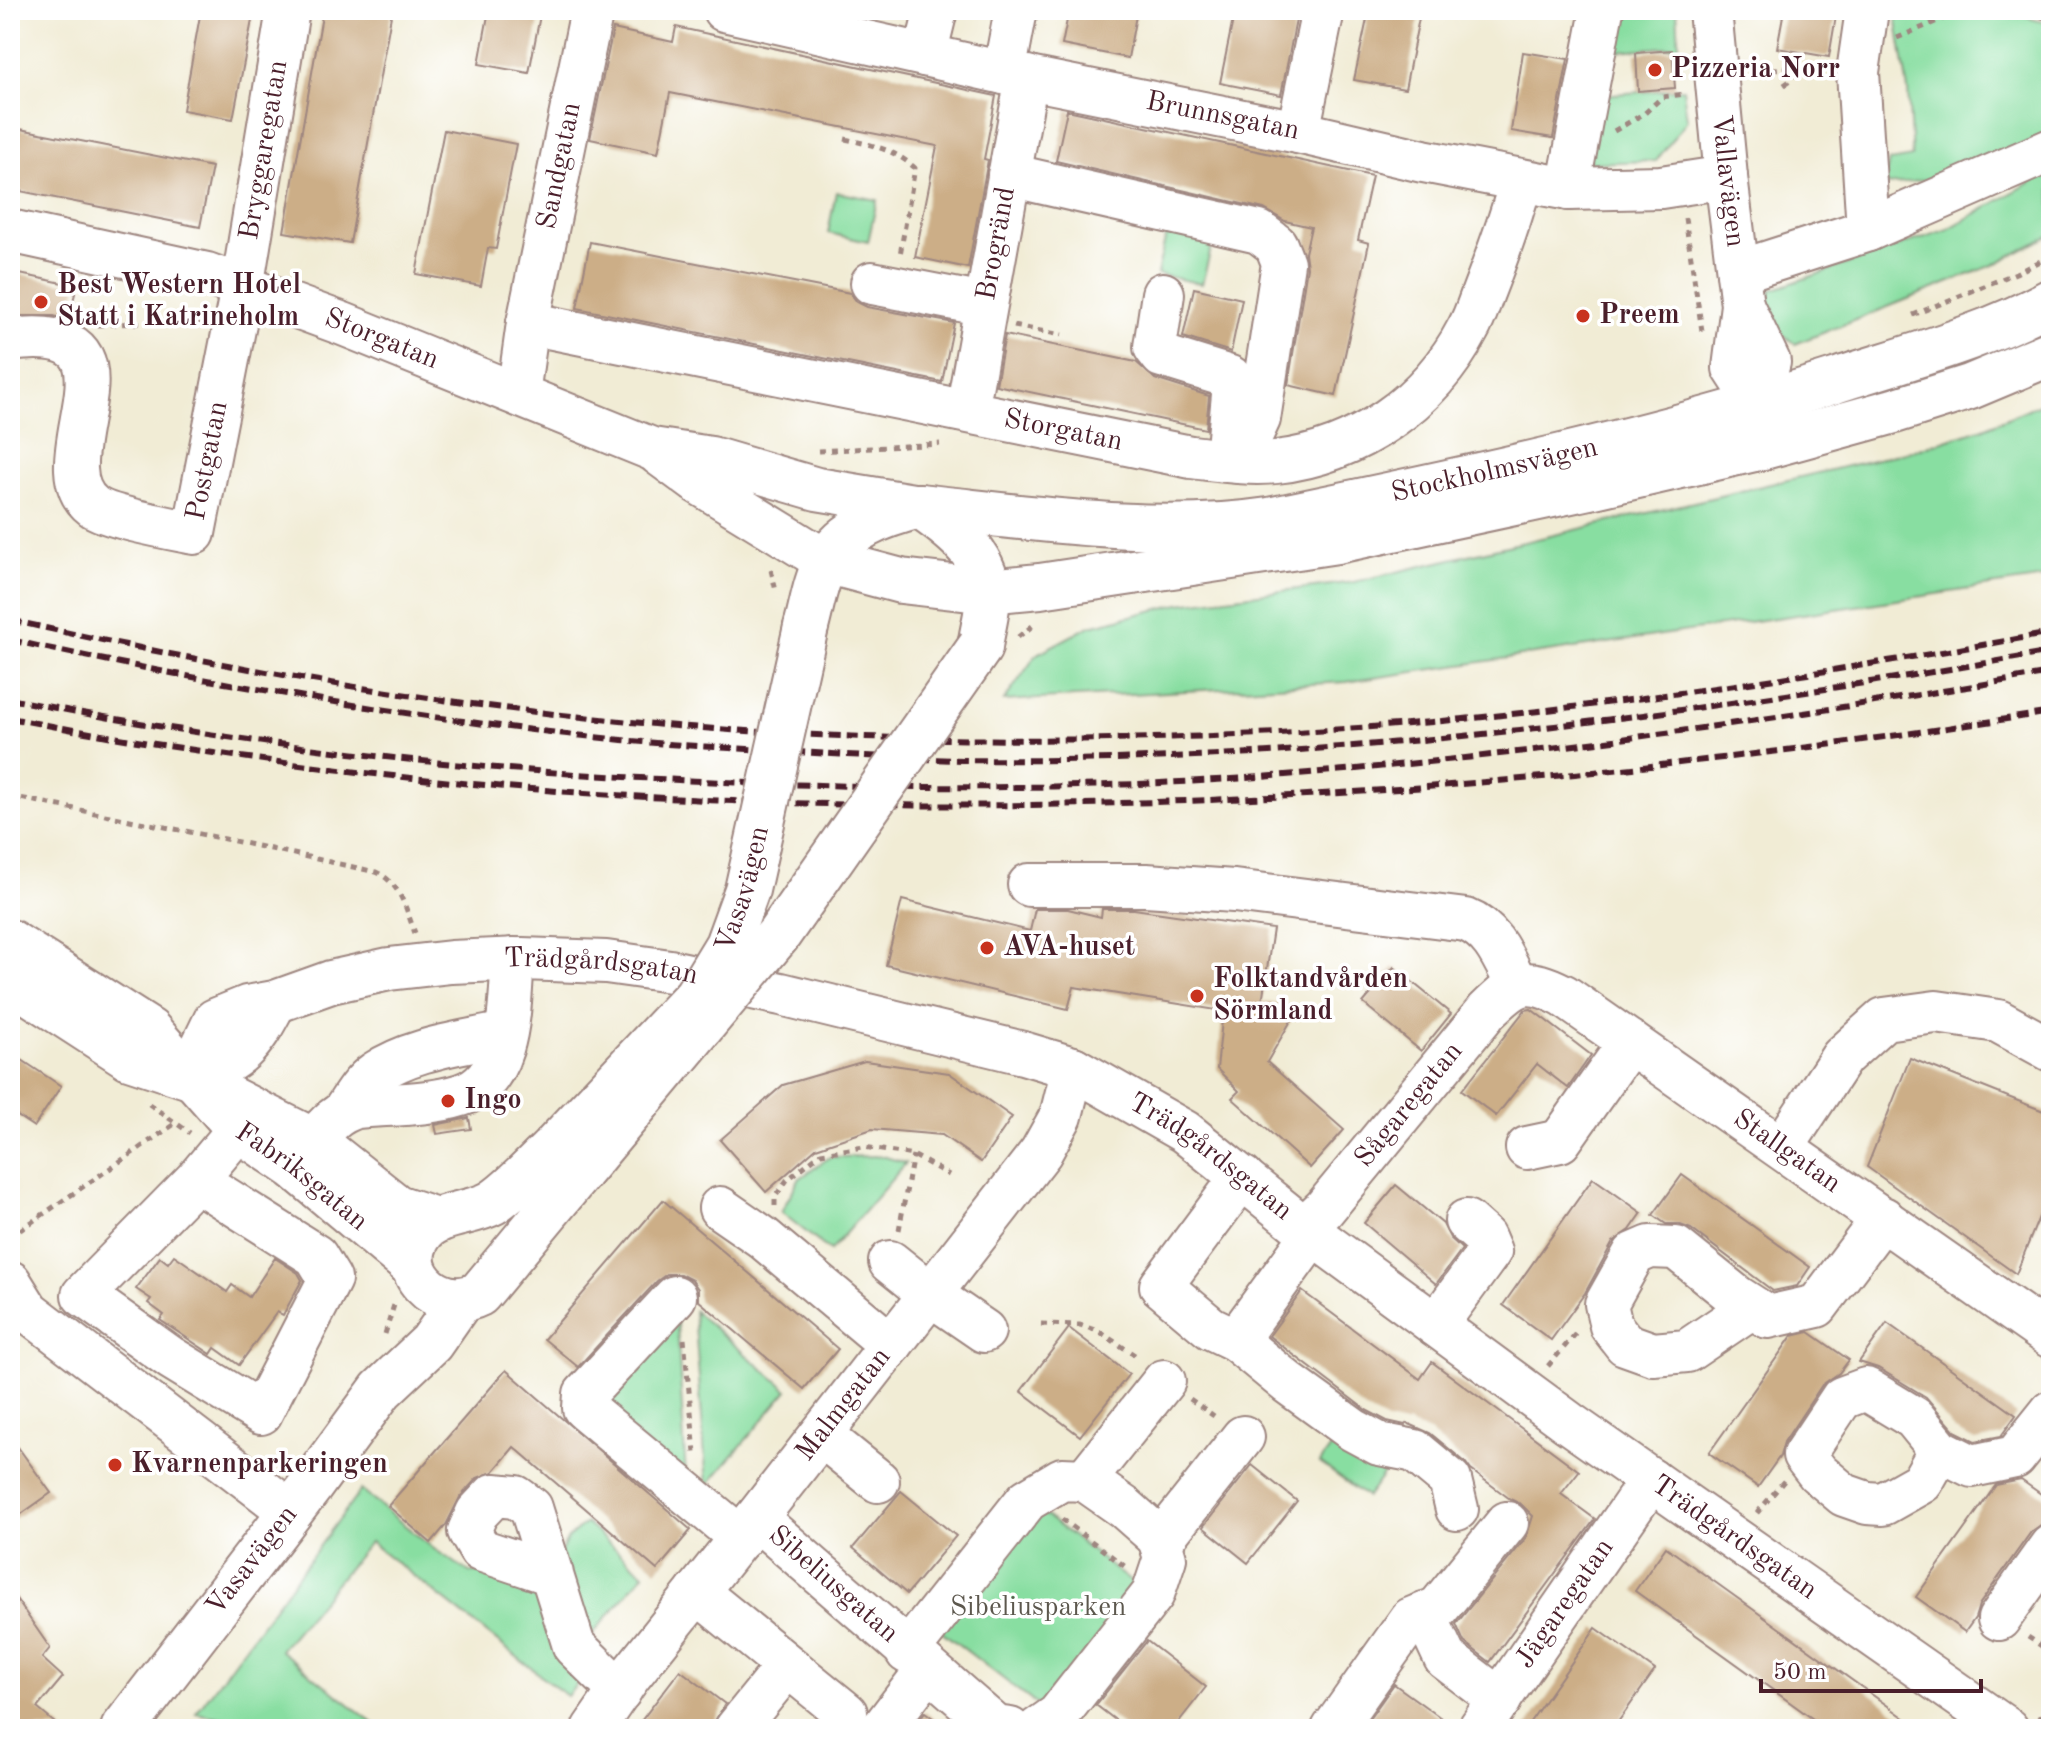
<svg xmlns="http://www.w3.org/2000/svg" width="2061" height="1739" font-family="'Old Standard TT',serif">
<rect width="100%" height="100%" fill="#fff"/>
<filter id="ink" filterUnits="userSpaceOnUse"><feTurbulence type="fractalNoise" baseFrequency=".0125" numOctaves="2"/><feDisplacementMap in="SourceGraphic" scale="16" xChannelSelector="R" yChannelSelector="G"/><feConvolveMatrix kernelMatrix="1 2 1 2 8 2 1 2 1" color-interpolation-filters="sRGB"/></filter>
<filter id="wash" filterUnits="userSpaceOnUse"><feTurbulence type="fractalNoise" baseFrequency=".006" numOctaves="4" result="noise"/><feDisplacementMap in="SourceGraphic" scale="32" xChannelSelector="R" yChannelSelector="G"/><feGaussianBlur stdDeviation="1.8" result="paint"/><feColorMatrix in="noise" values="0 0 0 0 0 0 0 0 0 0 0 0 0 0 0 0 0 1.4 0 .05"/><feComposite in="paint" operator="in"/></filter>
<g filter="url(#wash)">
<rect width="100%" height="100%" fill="#f1ecd5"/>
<g fill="#88dea1" stroke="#697e66" stroke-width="2">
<polygon points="1611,10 1677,10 1679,46 1605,52"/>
<path d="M 1895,10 L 2018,10 L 2032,19 L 2051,24 L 2051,137 C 1997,159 1942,182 1883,185 L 1889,161 L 1912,157 L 1908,90 Z"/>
<polygon points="1683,89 1687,120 1656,161 1586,163 1600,95"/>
<polygon points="2051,171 2051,235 1993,265 1795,344 1776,329 1766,292 1948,229"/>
<polygon points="836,192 877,200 868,242 828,233"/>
<polygon points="1167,231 1213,241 1202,284 1157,274"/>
<polygon points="2051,399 2051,577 1346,682 1004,701 1037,654 1090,626 1179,604 1354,582 1911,451 1984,428"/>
<polygon points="882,1156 906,1163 830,1251 781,1212 799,1179 830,1157"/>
<polygon points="676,1307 686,1477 600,1410"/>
<polygon points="694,1311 788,1390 707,1486"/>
<polygon points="1341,1434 1388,1468 1367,1497 1320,1463"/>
<polygon points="361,1490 434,1549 471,1573 520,1571 558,1619 582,1678 567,1696 370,1542 280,1650 381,1729 280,1729 196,1713"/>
<polygon points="1031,1504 1140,1589 1045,1711 936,1627"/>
<polygon points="586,1523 644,1574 590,1637 560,1553 568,1538"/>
</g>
<g id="blocks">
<g fill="#ccae87">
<polygon points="201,10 254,10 233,119 183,110"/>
<polygon points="323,10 392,10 350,243 284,232"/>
<polygon points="489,10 541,10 529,73 479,64"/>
<polygon points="1069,10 1137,10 1128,58 1062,45"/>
<polygon points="1235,10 1298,10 1281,95 1220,83"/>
<polygon points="1369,10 1419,18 1405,89 1354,80"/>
<polygon points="1784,10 1837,10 1829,57 1777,48"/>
<polygon points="676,27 996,96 984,159 988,160 968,268 915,257 937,146 670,93 658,153 590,139 613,29 673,42"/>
<polygon points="1672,50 1675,88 1638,91 1636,53"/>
<polygon points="1523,52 1568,59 1553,138 1511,131"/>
<polygon points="1067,110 1372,176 1358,240 1369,243 1336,396 1288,385 1307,267 1305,253 1311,227 1285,221 1264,209 1056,161"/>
<polygon points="10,127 212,167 200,227 10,189"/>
<polygon points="444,130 516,144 496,249 488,248 481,286 416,274"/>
<polygon points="590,242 850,293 857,302 867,307 954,323 942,382 577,308"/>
<polygon points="10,272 77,286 68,320 54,316 10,316"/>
<polygon points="1194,288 1242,299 1231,352 1183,337"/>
<polygon points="1005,335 1136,362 1155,379 1209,396 1206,429 996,385"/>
<polygon points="902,900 1030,931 1035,909 1068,909 1101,917 1102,909 1134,909 1273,929 1262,1002 1299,1007 1267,1062 1344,1130 1310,1168 1232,1098 1239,1091 1217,1069 1223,1011 1074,987 1068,1009 886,965"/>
<polygon points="1394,967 1451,1014 1421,1051 1363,1003"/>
<polygon points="1531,1009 1591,1055 1568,1088 1537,1064 1496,1116 1462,1090 1525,1010"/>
<polygon points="10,1052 61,1086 34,1127 10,1111"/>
<polygon points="1910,1058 2051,1114 2051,1187 2016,1274 1867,1167"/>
<polygon points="865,1061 949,1073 1012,1117 981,1162 942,1135 872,1129 816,1148 766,1192 720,1140 783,1085"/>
<polygon points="469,1118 471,1129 437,1134 435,1125"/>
<polygon points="1682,1175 1810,1267 1797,1286 1773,1291 1691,1229 1678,1224 1666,1224 1653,1215"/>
<polygon points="1593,1178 1642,1213 1630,1230 1613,1242 1585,1293 1551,1340 1503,1305"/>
<polygon points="1396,1185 1443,1224 1450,1238 1462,1249 1436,1284 1364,1223"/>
<polygon points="663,1200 838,1349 804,1389 698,1300 698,1289 692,1280 680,1274 667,1274 657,1281 578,1367 544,1339"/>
<polygon points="174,1255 227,1292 232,1285 249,1297 275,1258 298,1273 302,1280 283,1315 277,1312 239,1365 215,1348 211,1354 160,1320 164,1315 148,1303 151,1299 136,1289 160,1257 168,1263"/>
<polygon points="1302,1291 1420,1379 1432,1362 1579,1471 1561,1494 1595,1519 1490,1662 1464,1642 1456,1624 1526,1538 1533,1516 1521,1504 1510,1499 1471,1470 1465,1462 1430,1433 1407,1423 1405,1425 1387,1421 1366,1410 1269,1336"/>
<polygon points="1887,1323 2016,1415 2001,1436 1975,1441 1955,1431 1926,1397 1878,1368 1859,1362"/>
<polygon points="1069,1328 1129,1374 1080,1436 1021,1391"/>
<polygon points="1809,1332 1849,1360 1839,1373 1822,1385 1784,1442 1780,1456 1758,1487 1709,1453 1792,1336"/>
<polygon points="506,1370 691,1530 657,1570 514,1447 493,1472 477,1478 460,1497 446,1525 431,1543 388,1506"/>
<polygon points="10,1436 51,1493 10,1522"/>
<polygon points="1252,1465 1297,1501 1248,1563 1203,1527"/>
<polygon points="2021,1480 2051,1501 2051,1511 2042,1524 2031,1532 1979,1605 1975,1618 1965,1632 1916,1597 1996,1485"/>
<polygon points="901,1491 956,1536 907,1594 853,1548"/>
<polygon points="1666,1547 1920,1729 1827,1729 1635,1591"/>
<polygon points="10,1590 50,1648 42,1658 63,1677 37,1708 62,1729 10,1729"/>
<polygon points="1596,1628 1655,1670 1613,1729 1525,1729"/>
<polygon points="1147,1641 1206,1687 1173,1729 1127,1729 1096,1705"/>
<polygon points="680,1670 725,1704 710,1729 635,1729"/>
<polygon points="1394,1684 1455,1728 1455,1729 1362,1729"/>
<polygon points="925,1712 947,1729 912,1729"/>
</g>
</g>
</g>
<g filter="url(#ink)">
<use href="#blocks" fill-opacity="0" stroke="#9e8680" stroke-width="2"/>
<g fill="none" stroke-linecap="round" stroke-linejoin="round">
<defs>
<g id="minor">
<path id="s1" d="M 724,10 L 1004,73 L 1298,132 L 1423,161 L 1568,189 L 1661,187 L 1726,177"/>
<path id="s2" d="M 1710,10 L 1726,177 L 1742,305 L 1734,368 L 1758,405"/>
<polyline points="1867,10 1858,72 1868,230"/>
<polyline points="925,55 936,10"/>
<polyline points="1004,73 1016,10"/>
<polyline points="1298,132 1323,10"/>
<polyline points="1009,175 1259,232 1276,245 1283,263 1259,419 1239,462"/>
<polyline points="1568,189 1602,10"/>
<path id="s3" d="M 10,231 L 207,274 L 343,324 L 652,449 L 711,458 L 817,489 L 919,506"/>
<polyline points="1738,272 1868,230 2051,150"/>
<polyline points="872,283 985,305"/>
<polyline points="1163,294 1155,347 1162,356 1230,377 1234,384 1228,448"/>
<polyline points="1742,305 1769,362 1758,405"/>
<path id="s4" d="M 528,323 L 1191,457 C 1219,460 1248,465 1276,462 C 1357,453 1430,402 1468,329 C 1475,317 1479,303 1484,290 C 1498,254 1511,218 1521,181"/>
<path id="s5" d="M 10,340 C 159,320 34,461 93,506 C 107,517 174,529 194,533 L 242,288 L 288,10"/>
<path id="s6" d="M 518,394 L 528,323 L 592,10"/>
<path id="s7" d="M 967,411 L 1027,77"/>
<polyline points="659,454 697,482 826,561"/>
<path d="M 1029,885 L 1146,885 L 1234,891 L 1466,920 C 1494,931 1504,960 1517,985"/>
<path id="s8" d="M 10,941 L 150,1030 L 238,1130 L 293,1167 L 415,1269"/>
<polyline points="10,981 129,1058 193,1079 314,1140 397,1206 439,1220"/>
<path id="s9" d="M 193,1079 L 200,1051 L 215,1020 L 247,1007 L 275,1002 L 331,982 L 389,969 L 451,962 L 522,959 L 606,962 L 670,971 L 781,994 L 1023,1053 L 1073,1068 L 1185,1132 L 1304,1228 L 1569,1423 L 2007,1729"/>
<path d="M 193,1079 C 240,1060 253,1046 275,1002"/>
<path d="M 344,1111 C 353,1098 361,1083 375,1073 C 412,1048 463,1043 505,1033"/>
<path d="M 314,1140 C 327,1124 337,1113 357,1107 C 391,1104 429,1105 461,1095 C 513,1079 509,1003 513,959"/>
<polyline points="1527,1148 1560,1141 1630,1042"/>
<polyline points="1782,1148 1842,1057 1884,1019 1936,1012 1998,1021 2051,1050"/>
<polyline points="1242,1177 1161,1286 1211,1328 1236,1340 1288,1383 1353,1430 1379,1444 1415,1451 1450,1480 1457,1509"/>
<polyline points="196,1180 83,1295 171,1358 261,1413 330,1279 316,1256 196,1180 238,1130"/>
<polyline points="720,1208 762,1237 891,1345"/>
<path id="s10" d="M 1304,1228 L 1324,1209 L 1487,1011 C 1517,982 1525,976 1564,996 L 2051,1337"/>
<polyline points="890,1262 930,1294 984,1331"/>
<polyline points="10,1282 28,1311 291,1512"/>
<polyline points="675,1297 585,1394 584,1408 741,1538"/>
<polyline points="1752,1307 1687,1351 1653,1354 1625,1344 1611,1326 1606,1304 1634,1254 1650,1247 1676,1248 1737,1297 1768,1317 1817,1306 1883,1218"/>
<polyline points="1436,1325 1490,1251 1484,1237 1466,1221"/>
<polyline points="1236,1340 1313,1234"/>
<polyline points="821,1435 878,1481"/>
<polyline points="1940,1450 1922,1482 1883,1504 1867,1503 1844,1495 1818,1473 1804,1455 1842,1398 1866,1389 1914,1418 1940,1450 1972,1466 2015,1457 2051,1412"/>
<polyline points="1085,1480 1164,1381"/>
<path id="s11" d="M 756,1518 L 996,1727 L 1010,1729"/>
<polyline points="1160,1542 1243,1437"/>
<polyline points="552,1574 480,1550 469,1531 477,1513 494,1495 516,1497 531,1508 574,1646 620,1691"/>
<polyline points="697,1592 846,1713"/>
<polyline points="1424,1613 1445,1658 1500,1700"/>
<polyline points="1999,1619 2051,1546"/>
<polyline points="907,1652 1027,1500 1062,1479 1085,1480 1125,1508 1159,1538 1165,1558 1153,1594 1058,1715 1038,1729"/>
<path id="s12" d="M 593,1729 L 629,1677 L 756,1518 L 1041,1152 L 1061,1116 L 1073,1068"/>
<polyline points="736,1729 787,1666"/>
<polyline points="882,1729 927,1670"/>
<polyline points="1333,1729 1411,1619 1438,1608 1507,1523"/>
<path id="s13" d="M 1479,1729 L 1651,1480"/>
</g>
<g id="major">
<path d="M 919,506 C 948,526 985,552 988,591 C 989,609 982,630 980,647"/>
<polyline points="826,561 901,581 988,591 1040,586 1337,541 1594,486 1767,446 1894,411 1970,387 2051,353"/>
<path id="s14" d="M 806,627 C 812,606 815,581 826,562 C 845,528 885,515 919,506 C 1034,518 1155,537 1269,520 C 1458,481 1651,440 1835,381 C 1908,357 1983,338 2051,301"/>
<path d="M 552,1149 C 536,1164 510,1192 492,1203 C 470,1215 440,1212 423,1231 C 392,1268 437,1315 479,1294 L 581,1171"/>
<path id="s15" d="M 123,1729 L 312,1484 L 381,1390 L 431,1343 L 461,1300"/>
</g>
</defs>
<use href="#minor" stroke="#9e8680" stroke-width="46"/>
<use href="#major" stroke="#9e8680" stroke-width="48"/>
<g stroke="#9e8680" stroke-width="5" stroke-dasharray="6 6" stroke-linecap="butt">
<polyline points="2031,10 2038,16 2051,19"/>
<polyline points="1897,38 1964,10"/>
<polyline points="1748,71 1826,65"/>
<polyline points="1784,85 1793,79 1793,68"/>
<polyline points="1614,131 1645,113 1662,97 1685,94"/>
<path d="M 845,139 C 872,145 894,149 915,168 L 900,255"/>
<polyline points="1685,218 1702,331"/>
<polyline points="1913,315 2016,273 2051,256"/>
<polyline points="98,325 160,322 200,325"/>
<polyline points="1014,326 1062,335"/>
<polyline points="818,451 940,444"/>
<polyline points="771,570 776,591"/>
<polyline points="1018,637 1035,624"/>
<path d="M 10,796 L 225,839 L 376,872 C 401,883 406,910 415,933"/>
<polyline points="149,1104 190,1133"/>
<polyline points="775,1206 775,1197 787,1180 821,1153 864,1147 913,1155 949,1175"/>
<polyline points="899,1230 913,1155"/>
<polyline points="10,1237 176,1123"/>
<polyline points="1041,1324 1080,1325 1100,1332 1139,1358"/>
<polyline points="385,1334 394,1305"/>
<polyline points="684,1339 695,1453"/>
<polyline points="1548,1366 1578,1331"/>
<polyline points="1190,1399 1214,1416"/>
<polyline points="1757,1513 1784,1481"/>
<polyline points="1062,1519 1127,1568"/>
<polyline points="2028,1637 2051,1652"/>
<polyline points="2039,1715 2051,1723"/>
</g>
<use href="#minor" stroke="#fff" stroke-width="42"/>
<use href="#major" stroke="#fff" stroke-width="44"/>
<g stroke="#4a1f2b" stroke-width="6" stroke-dasharray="12 6" stroke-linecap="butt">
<path d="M 10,620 C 205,664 402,699 601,719 C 836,743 1078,745 1313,731 C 1561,716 1807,676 2051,633"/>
<path d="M 10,640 C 212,684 416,719 622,740 C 680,746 739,748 797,752 C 852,755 907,759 962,760 C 1329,765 1691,714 2051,652"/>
<path d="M 10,699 C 276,753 549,779 820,785 C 957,789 1095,788 1232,779 C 1507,760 1779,719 2051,673"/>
<path d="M 10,718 C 684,850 1376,820 2051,712"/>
</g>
<defs>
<g id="major-bridge">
<path id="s16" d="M 552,1149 L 696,996 L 727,945 L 747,890 L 806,627"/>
<polyline points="581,1171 779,934 980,647"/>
</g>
</defs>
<use href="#major-bridge" stroke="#9e8680" stroke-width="48" stroke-linecap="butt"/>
<use href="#major-bridge" stroke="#fff" stroke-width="44"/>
</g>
</g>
<g fill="#c8321e" stroke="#fff" stroke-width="3">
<circle cx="1655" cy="70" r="8"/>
<circle cx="41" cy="302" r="8"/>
<circle cx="1583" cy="316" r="8"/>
<circle cx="987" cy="948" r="8"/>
<circle cx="1197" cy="996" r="8"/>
<circle cx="448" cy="1101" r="8"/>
<circle cx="115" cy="1465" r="8"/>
</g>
<g text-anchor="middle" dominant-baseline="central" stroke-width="7" stroke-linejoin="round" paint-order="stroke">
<g font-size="28" font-weight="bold" fill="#4a1f2b" stroke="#fff" text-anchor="start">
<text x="1671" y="70">Pizzeria Norr</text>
<text x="57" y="286">Best Western Hotel<tspan x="57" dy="32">Statt i Katrineholm</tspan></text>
<text x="1599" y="316">Preem</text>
<text x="1003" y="948">AVA-huset</text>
<text x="1213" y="980">Folktandvården<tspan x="1213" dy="32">Sörmland</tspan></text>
<text x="464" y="1101">Ingo</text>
<text x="131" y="1465">Kvarnenparkeringen</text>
</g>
<g font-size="28" fill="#4a1f2b" stroke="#fff">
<text stroke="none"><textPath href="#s1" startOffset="510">Brunnsgatan</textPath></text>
<text stroke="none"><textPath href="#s5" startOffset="728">Bryggaregatan</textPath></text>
<text stroke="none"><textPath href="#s6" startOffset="232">Sandgatan</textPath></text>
<text stroke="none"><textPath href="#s2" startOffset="172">Vallavägen</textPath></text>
<text stroke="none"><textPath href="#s7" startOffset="170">Brogränd</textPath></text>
<text stroke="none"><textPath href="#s3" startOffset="388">Storgatan</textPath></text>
<text stroke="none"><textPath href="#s4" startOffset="546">Storgatan</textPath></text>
<text stroke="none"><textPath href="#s5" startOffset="412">Postgatan</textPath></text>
<text stroke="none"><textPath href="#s14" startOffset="762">Stockholmsvägen</textPath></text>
<text stroke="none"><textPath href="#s16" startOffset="328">Vasavägen</textPath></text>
<text stroke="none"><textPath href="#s9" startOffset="458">Trädgårdsgatan</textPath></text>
<text stroke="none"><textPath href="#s10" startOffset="162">Sågaregatan</textPath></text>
<text stroke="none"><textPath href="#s10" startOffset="644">Stallgatan</textPath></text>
<text stroke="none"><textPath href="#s9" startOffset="1106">Trädgårdsgatan</textPath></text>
<text stroke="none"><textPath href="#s8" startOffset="378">Fabriksgatan</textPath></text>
<text stroke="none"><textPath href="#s12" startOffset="410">Malmgatan</textPath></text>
<text stroke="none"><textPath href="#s9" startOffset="1754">Trädgårdsgatan</textPath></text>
<text stroke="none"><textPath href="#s15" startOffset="212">Vasavägen</textPath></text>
<text stroke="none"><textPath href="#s11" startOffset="102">Sibeliusgatan</textPath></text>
<text stroke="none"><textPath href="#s13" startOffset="152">Jägaregatan</textPath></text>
</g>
<g font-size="28" fill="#5d584e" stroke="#fff">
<text x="1038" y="1608">Sibeliusparken</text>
</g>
</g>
<rect width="2061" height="1739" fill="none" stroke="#fff" stroke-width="40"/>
<path d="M1761 1679v12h220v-12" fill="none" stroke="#4a1f2b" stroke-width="4"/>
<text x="1773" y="1679" font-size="24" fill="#4a1f2b" stroke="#ffffff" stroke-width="6" paint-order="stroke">50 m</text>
</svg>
